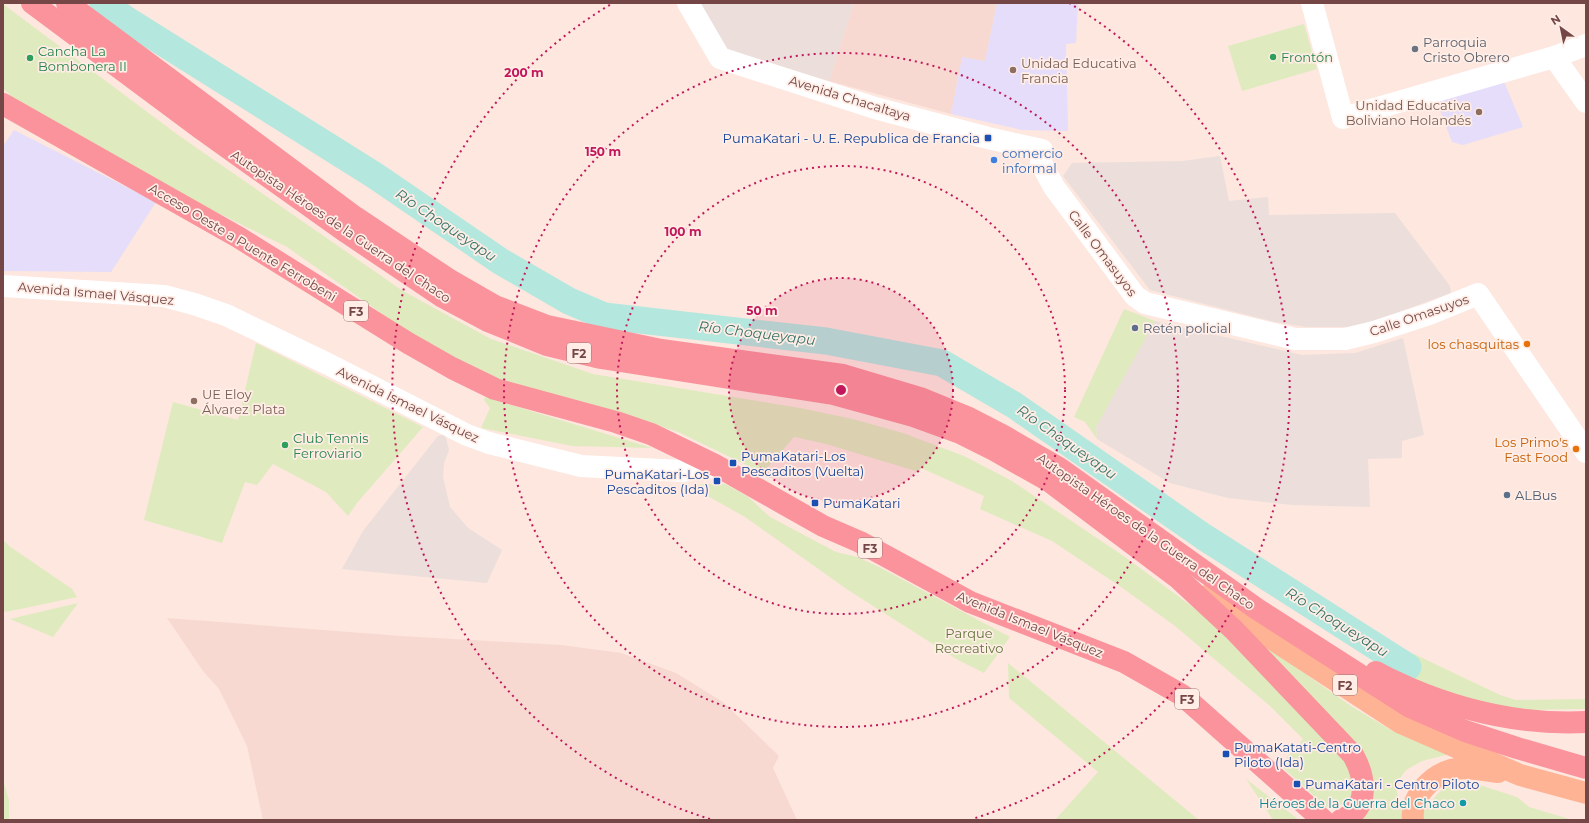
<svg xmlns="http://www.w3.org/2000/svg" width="1589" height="823" font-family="Montserrat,sans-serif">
<rect width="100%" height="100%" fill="#fde7df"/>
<g fill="#f7d9d1">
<polygon points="854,3 997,3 985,61 962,58 951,114 829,81"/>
<polygon points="167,618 401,636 561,645 621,653 676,673 723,702 779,756 773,768 797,820 263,820 247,746 219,689 203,671"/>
</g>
<g fill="#ebdedb">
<polygon points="698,3 854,3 829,81 727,50"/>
<polygon points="1220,156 1229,201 1268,197 1269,215 1395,213 1450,286 1451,293 1357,327 1306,327 1275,322 1150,290 1063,176 1072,163 1183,161"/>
<polygon points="1155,321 1302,355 1355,353 1403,338 1424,435 1402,441 1402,458 1368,459 1370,507 1293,505 1228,498 1170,483 1097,439 1096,427"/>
<polygon points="445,434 449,450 444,463 443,477 450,507 468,528 502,550 487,583 342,569 363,531 438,436"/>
</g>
<g fill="#e5ddf9">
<polygon points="997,3 1078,3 1076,43 1066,44 1068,131 1022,130 951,114 962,57 985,61"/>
<polygon points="1502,77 1523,127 1463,145 1452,142 1435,97"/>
<polygon points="14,130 156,202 111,272 3,271 3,146"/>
</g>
<g fill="#dfebbe">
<path d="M 3,4 L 178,135 L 403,291 L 491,339 L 593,374 L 800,408 L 853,419 L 903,433 L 964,456 L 1012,481 L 1125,557 L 1209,619 L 1347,763 C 1349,770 1352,778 1353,785 C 1354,801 1338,809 1324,807 L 1322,803 L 1280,765 L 1303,739 L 1270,706 L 1175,626 L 1121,587 L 1052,541 L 980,509 L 984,496 L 921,468 L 919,472 L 826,444 L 794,437 L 763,473 L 678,432 L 588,403 L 489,378 L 411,334 L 287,247 L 192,200 L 12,97 L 3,88 Z"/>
<polygon points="1304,24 1317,69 1242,91 1228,46"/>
<polygon points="1124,309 1155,321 1096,427 1097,439 1085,422 1074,417"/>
<polygon points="256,343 423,427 357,503 348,516 326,492 273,464 257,485 245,482 222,543 144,520 173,402 238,420"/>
<polygon points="485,397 652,448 572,446 481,428 490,408 484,400"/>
<polygon points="706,484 725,484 747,496 770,517 836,552 857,557 879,567 1010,637 984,673 958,660 848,590 745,517 706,495 695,485"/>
<polygon points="3,540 9,546 72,589 77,597 6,612 3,611"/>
<polygon points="78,603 53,637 10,619"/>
<polygon points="1254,638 1351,706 1391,730 1450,754 1422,761 1406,770 1395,785 1402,810 1402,820 1361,820 1367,806 1371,790"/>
<polygon points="1414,654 1500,695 1516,700 1586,699 1586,709 1522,710 1483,704 1402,677"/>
<polygon points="1008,663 1199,820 1055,820 1098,772 1009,698"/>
<polygon points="1246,779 1299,820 1273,820"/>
<polygon points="3,780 9,800 9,820 4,820 3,817"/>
<path d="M 1470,782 L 1517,797 L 1529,807 L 1573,820 L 1421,820 L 1420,816 C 1440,793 1437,785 1470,782 Z"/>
</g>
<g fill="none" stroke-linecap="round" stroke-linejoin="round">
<polyline stroke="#b4e7dd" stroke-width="27" points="103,3 127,20 374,175 500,261 569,301 604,316 826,341 942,363 1014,405 1204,537 1408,667"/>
<g stroke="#fff" stroke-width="22">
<polyline points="688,3 720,58 875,108 988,138 1042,150 1041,163 1054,187 1135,296 1145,303 1295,339 1345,339 1374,332 1429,314 1478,294 1586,452"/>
<polyline points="1312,3 1343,118 1554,57 1586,45"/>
<polyline points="1554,57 1586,102"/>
<polyline points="3,286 164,296 194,304 226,315 328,364 467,435 489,443 581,466 682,471 717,466"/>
</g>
<g stroke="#ffb395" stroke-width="22">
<polyline points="1206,596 1401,723 1520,775 1586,793"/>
<path d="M 1413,820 C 1410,797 1431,776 1451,770 C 1466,766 1483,770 1498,772"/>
</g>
<g stroke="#fa939c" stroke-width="22">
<path d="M 32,3 L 200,128 L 346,232 L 441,296 L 488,321 L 547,345 L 601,358 L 833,394 L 913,416 L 960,433 L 994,450 L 1049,481 L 1178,578 L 1234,630 L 1353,755 C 1366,778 1370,809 1341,820"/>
<polyline points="67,3 355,217 448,279 495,306 547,326 661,350 843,375 920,398 969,418 1002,435 1059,468 1257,609 1410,707 1465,731 1517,748 1586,768"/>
<polyline points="3,104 238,237 408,343 452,368 495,389 616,422 651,434 717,466 823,526 860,542 970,602 1124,662 1182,695 1323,820"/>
<path d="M 1376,672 C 1386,678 1398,683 1409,688 C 1465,712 1525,725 1586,722"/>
</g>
</g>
<circle cx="841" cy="390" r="112" fill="#c2185b" fill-opacity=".12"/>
<g fill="none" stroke="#c2185b" stroke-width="2" stroke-dasharray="2 4">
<circle cx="841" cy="390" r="112"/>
<circle cx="841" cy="390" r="224"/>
<circle cx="841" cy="390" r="337"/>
<path d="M710 819A449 449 0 0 1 613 3M1069 3A449 449 0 0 1 972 819"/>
</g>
<circle fill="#6b7280" stroke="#ffede6" stroke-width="1.5" cx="1415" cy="49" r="4"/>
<g fill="#2e9e5b" stroke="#ffede6" stroke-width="1.5">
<circle cx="1273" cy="57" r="4"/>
<circle cx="30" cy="58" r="4"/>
<circle cx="285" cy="445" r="4"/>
</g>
<g fill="#8d6e63" stroke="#ffede6" stroke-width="1.5">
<circle cx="1013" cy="70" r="4"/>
<circle cx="1479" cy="112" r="4"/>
<circle cx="194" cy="401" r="4"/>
</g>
<g fill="#1a4fb4" stroke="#ffede6" stroke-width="1.5">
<rect x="984" y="134" width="8" height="8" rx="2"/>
<rect x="729" y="459" width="8" height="8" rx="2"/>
<rect x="713" y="477" width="8" height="8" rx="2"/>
<rect x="811" y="499" width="8" height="8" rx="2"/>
<rect x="1222" y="750" width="8" height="8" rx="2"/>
<rect x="1293" y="780" width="8" height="8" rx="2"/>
</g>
<circle fill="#3f7fe0" stroke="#ffede6" stroke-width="1.5" cx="994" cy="160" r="4"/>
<g fill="#5c6f8a" stroke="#ffede6" stroke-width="1.5">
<circle cx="1135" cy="328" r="4"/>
<circle cx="1507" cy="495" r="4"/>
</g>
<g fill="#e8710a" stroke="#ffede6" stroke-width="1.5">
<circle cx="1527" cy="344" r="4"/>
<circle cx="1576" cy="449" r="4"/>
</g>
<circle fill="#0f9aa8" stroke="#ffede6" stroke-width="1.5" cx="1463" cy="803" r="4"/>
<g text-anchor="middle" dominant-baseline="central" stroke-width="3.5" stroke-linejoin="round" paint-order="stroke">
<g fill="#ffede6" stroke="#9e7976" stroke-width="1">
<rect x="344" y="301" width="24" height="20" rx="3"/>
<rect x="567" y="343" width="24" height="20" rx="3"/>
<rect x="858" y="538" width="24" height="20" rx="3"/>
<rect x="1333" y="675" width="24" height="20" rx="3"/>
<rect x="1175" y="689" width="24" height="20" rx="3"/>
</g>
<g font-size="12" font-weight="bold" fill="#744746">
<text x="356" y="311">F3</text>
<text x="579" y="353">F2</text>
<text x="870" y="548">F3</text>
<text x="1345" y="685">F2</text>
<text x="1187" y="699">F3</text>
</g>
<g font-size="13" fill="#5b616d" stroke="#ffede6" text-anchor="start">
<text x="1423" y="42">Parroquia<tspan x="1423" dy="15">Cristo Obrero</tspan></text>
</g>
<g font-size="13" fill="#27864d" stroke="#ffede6" text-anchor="start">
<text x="38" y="51">Cancha La<tspan x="38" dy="15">Bombonera II</tspan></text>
<text x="1281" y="57">Frontón</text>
<text x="293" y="438">Club Tennis<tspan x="293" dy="15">Ferroviario</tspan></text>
</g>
<g font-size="13" fill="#785e54" stroke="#ffede6" text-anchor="start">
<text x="1021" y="63">Unidad Educativa<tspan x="1021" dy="15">Francia</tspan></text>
<text x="1471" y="105" text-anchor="end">Unidad Educativa<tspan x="1471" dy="15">Boliviano Holandés</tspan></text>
<text x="202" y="394">UE Eloy<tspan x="202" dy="15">Álvarez Plata</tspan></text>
</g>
<g font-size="13" fill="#744746" stroke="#ffede6">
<text transform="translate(850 98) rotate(17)">Avenida Chacaltaya</text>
<text transform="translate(341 226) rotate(34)">Autopista Héroes de la Guerra del Chaco</text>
<text transform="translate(243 242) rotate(31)">Acceso Oeste a Puente Ferrobeni</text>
<text transform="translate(1103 253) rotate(53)">Calle Omasuyos</text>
<text transform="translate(96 293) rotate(5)">Avenida Ismael Vásquez</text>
<text transform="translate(1419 315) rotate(-19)">Calle Omasuyos</text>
<text transform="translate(408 404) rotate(26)">Avenida Ismael Vásquez</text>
<text transform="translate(1146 531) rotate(35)">Autopista Héroes de la Guerra del Chaco</text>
<text transform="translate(1030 624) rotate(22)">Avenida Ismael Vásquez</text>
</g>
<g font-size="13" fill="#164399" stroke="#ffede6" text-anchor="start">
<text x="980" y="138" text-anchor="end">PumaKatari - U. E. Republica de Francia</text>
<text x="741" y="456">PumaKatari-Los<tspan x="741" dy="15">Pescaditos (Vuelta)</tspan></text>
<text x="709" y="474" text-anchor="end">PumaKatari-Los<tspan x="709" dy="15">Pescaditos (Ida)</tspan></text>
<text x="823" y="503">PumaKatari</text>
<text x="1234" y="747">PumaKatati-Centro<tspan x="1234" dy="15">Piloto (Ida)</tspan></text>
<text x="1305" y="784">PumaKatari - Centro Piloto</text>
</g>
<g font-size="13" fill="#366cbe" stroke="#ffede6" text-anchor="start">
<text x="1002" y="153">comercio<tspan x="1002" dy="15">informal</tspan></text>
</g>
<g font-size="13" fill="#4e5e75" stroke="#ffede6" text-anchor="start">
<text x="1143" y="328">Retén policial</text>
<text x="1515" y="495">ALBus</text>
</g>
<g font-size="13" fill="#c56008" stroke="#ffede6" text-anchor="end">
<text x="1519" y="344">los chasquitas</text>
<text x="1568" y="442">Los Primo's<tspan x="1568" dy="15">Fast Food</tspan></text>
</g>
<g font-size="13" fill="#60753c" stroke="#ffede6">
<text x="969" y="633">Parque<tspan x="969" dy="15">Recreativo</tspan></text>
</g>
<g font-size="13" fill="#0d838f" stroke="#ffede6" text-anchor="end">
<text x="1455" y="803">Héroes de la Guerra del Chaco</text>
</g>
<g font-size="14" font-style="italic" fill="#377469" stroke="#ffede6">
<text transform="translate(446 225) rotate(34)">Río Choqueyapu</text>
<text transform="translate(757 333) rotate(7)">Río Choqueyapu</text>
<text transform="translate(1067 442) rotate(35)">Río Choqueyapu</text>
<text transform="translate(1337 622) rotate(32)">Río Choqueyapu</text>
</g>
</g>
<circle cx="841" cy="390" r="6" fill="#c2185b" stroke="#ffede6" stroke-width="2"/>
<g font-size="12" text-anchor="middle" font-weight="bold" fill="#c2185b" stroke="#ffede6" stroke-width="3.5" stroke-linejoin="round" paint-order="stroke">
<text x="524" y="77">200 m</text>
<text x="603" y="156">150 m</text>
<text x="683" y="236">100 m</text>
<text x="762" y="315">50 m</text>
</g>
<rect width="1589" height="823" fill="none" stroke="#744746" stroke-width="8"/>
<g transform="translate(1561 28) rotate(327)" stroke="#ffede6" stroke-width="3" paint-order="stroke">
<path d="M0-3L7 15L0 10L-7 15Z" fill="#744746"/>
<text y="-6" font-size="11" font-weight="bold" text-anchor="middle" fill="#744746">N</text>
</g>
</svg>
